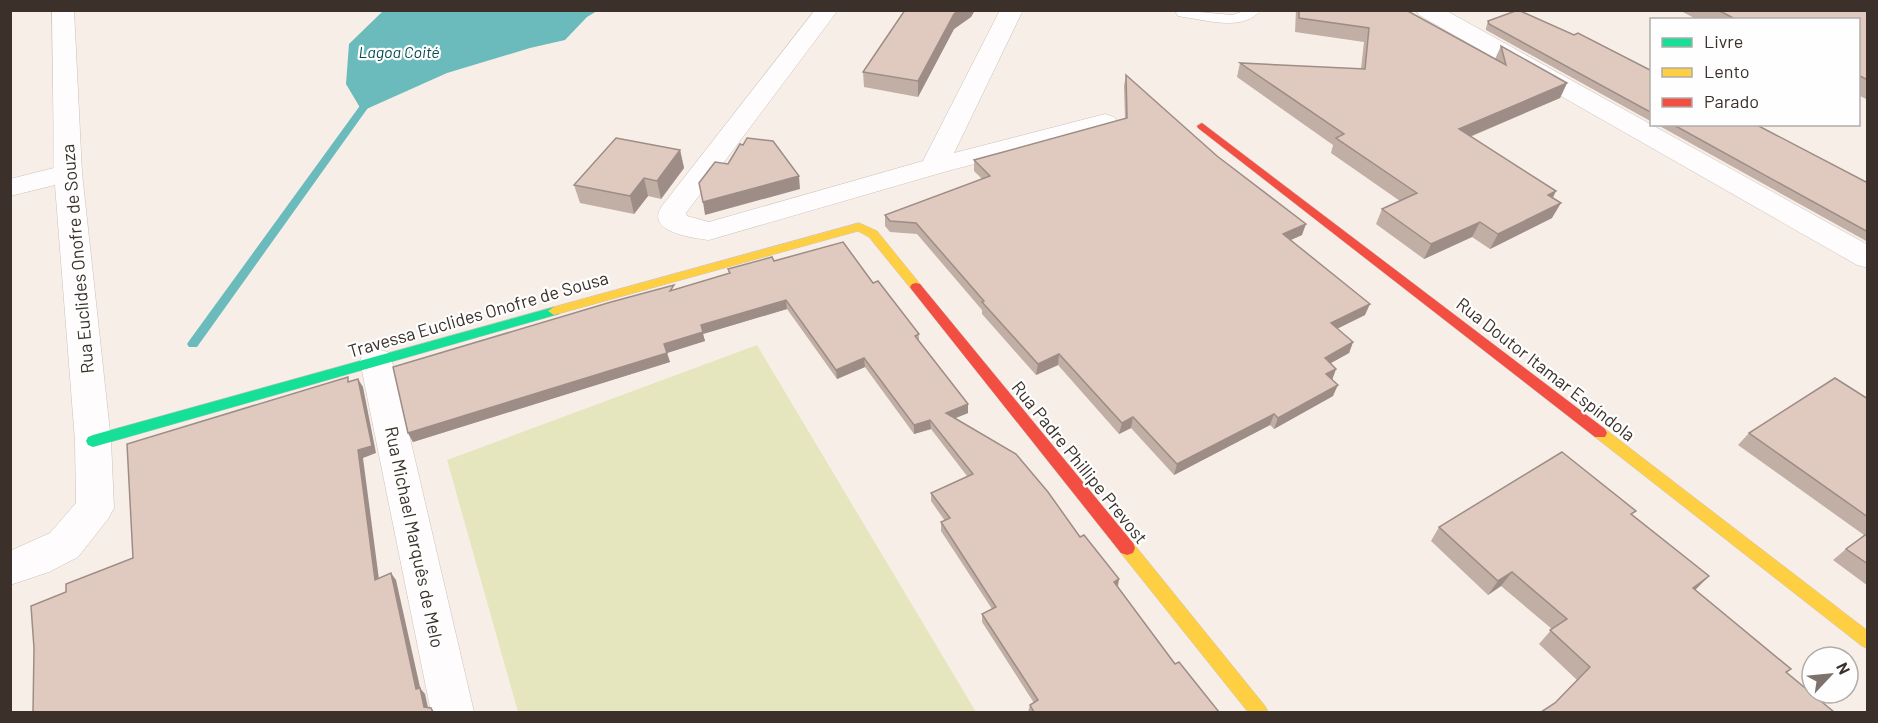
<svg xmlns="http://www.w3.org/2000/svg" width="1878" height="723" font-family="Barlow,sans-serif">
<rect width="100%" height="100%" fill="#f8eee8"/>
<polygon fill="#e5e6bd" points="757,345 976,712 518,712 447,460"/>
<polygon fill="#6bbbbc" points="383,11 383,10 597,11 587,17 565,40 530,48 447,73 362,111 346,84 349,44"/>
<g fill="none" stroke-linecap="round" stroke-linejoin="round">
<polygon fill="#6bbbbc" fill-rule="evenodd" points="370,95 375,98 197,347 189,347 187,344 189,341 367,96"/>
<defs>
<path id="lane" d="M 1178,10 L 1232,15 L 1247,10 L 1261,10 C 1243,32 1207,20 1183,17 L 1178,16 L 1176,13 Z"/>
<g id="street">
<polygon points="52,10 74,10 82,173 111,441 114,508 108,519 78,557 49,572 10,585 10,551 50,533 76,503 75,441 55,185 10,196 10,179 54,168"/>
<path d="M 815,10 L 838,10 L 686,213 L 687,216 L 709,222 L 923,161 L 1000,10 L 1023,10 L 954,153 L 1105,114 L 1114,117 L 1118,122 L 1114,127 L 944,172 L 709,240 C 693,238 644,232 662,206 Z"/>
<polygon points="1416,10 1445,10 1868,245 1868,268 1857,265 1419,15"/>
<polygon points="376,349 388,352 392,361 474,712 431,712 360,361 364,352"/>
</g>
<polygon id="fast" points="554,307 560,311 559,314 93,447 88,445 86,441 88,437 93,435"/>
<g id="slow">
<polygon points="859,223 877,231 920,284 922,287 920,290 912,290 869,237 858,231 554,315 548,311 554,307"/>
<polygon points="1600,427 1605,429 1868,631 1868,649 1862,646 1595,437 1593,433 1595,429"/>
<polygon points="1127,541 1133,543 1265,706 1268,712 1248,712 1121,553 1119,548 1121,543"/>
</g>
<g id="jam">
<polygon points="1202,123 1605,429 1607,433 1605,437 1595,437 1198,128 1197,126"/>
<polygon points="916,283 920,284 1133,543 1135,548 1133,553 1127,555 1121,553 912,290 910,287 912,284"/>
</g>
</defs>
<use href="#lane" stroke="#cac1bb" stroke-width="1"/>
<use href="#street" stroke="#cac1bb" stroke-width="1"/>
<use href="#fast" stroke="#cac1bb" stroke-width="1"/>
<use href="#slow" stroke="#cac1bb" stroke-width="1"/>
<use href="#jam" stroke="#cac1bb" stroke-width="1"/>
<use href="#lane" fill="#fefcfc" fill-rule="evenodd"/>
<use href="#street" fill="#fefcfc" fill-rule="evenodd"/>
<use href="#fast" fill="#16e098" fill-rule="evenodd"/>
<use href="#slow" fill="#ffcf43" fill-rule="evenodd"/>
<use href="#jam" fill="#f24e42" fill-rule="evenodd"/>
</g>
<g fill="#c1aea4">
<polygon points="905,10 975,10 971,17 954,29 918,97 864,87 863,72"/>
<polygon points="1296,10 1406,10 1495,59 1501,46 1567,83 1560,98 1470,137 1556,191 1553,198 1552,218 1490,249 1472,237 1424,259 1376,224 1382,209 1400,201 1331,153 1333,145 1237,77 1240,63 1361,69 1364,42 1295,32"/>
<polygon points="1679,10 1868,10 1868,100 1858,95 1858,20 1698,20"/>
<polygon points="1488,21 1652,71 1652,122 1486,30 1486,28"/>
<polygon points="1126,75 1302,235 1291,240 1365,315 1337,329 1353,342 1349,353 1331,363 1336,369 1332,380 1333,396 1274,429 1270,425 1174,475 1131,428 1119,434 1058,365 1036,375 982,314 982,310 917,234 890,232 885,226 885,215 982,179 974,171 974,160 1125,119 1124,86"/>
<polygon points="1656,124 1755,124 1868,183 1868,242"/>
<polygon points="680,150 684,168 661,199 648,196 634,214 580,203 574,185"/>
<polygon points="774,261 873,283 919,334 919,341 968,404 968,413 955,418 1080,537 1119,579 1118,587 1175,664 1219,712 1028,712 1030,705 1034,703 982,622 982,614 992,609 941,531 941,522 945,521 931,501 931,493 967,476 931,429 914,434 865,367 837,379 787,309 703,334 705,341 667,353 670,362 413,442 408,433 675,289 729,274 728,269"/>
<polygon points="1868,399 1868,586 1833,560 1846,549 1864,535 1738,445 1749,433"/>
<polygon points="1633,515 1709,576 1695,590 1791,669 1786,673 1555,703 1577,680 1539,644 1552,629 1501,586 1488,595 1431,541 1439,527"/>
</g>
<g fill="#9d8d86">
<polygon points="959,10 975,10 971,17 954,29 918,97 918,81 954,14"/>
<polygon points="1567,83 1560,98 1452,144 1459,129"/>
<polygon points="680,150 684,168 661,199 657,181"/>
<polygon points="799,176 800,189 705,215 703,202"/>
<polygon points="644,178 648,196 634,214 630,196"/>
<polygon points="1556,191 1548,206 1548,195"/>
<polygon points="1561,203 1552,218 1490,249 1498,234"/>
<polygon points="1480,222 1472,237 1424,259 1431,244"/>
<polygon points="1306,224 1302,235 1279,245 1283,234"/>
<polygon points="786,300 787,309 703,334 705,341 667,353 670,362 413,442 408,433 664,344 701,325"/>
<polygon points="1370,304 1365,315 1326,334 1331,323"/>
<polygon points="1353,342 1349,353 1320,369 1325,358"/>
<polygon points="1059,354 1058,365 1036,375 1038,364"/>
<polygon points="864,358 865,367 837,379 836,370"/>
<polygon points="1336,369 1332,380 1326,374"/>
<polygon points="358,379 363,387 376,453 363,458 380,587 375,580 358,450"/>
<polygon points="1338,385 1333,396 1274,429 1278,418"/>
<polygon points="968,404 968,413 946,422 946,413"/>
<polygon points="1274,414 1270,425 1174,475 1177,464"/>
<polygon points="1133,417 1131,428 1119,434 1122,423"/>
<polygon points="930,420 931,429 914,434 914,425"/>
<polygon points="1512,572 1501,586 1488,595 1498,581"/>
<polygon points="391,573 396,580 422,696 416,689"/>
<polygon points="1709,576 1695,590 1693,588"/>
<polygon points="1119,579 1117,588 1114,582"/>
<polygon points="420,688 425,694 429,712 424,707"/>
</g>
<g fill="#e0cabf" stroke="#9d8d86" stroke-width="1.5">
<polygon points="905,10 959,10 954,14 918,81 863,72"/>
<polygon points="1299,10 1406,10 1506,65 1501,46 1567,83 1459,129 1556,191 1548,195 1561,203 1498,234 1480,222 1431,244 1382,209 1417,193 1336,138 1344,134 1240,63 1365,69 1369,28 1299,18"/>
<polygon points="1518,10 1574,35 1578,33 1652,71 1652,113 1489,24 1488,21"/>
<polygon points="1718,10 1868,10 1867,41 1868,41 1868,80 1858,75 1858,20 1737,20"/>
<polygon points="1126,75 1217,156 1306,224 1283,234 1370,304 1331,323 1353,342 1325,358 1336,369 1326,374 1338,385 1278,418 1274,414 1177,464 1133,417 1122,423 1059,354 1038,364 982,302 984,301 916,223 890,221 885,215 990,176 974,160 1127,118"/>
<polygon points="1672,124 1755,124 1868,183 1868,232"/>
<polygon points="616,138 680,150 657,181 644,178 630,196 574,185"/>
<polygon points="747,138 773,141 799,176 703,202 699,183 715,162 728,164 740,144 743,145"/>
<polygon points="843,242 873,283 878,281 919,334 915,336 968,404 946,413 1016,454 1048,492 1080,537 1084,535 1119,579 1114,582 1175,664 1179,662 1219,712 1034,712 1030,705 1038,700 982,614 996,607 941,522 950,518 931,493 973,474 930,420 914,425 864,358 836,370 786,300 701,325 703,332 664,344 667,353 408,433 393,367 611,302 674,285 670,291 730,273 728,269 772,257 774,261"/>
<polygon points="348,377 348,382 358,379 372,446 358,450 375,580 391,573 416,689 420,688 424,707 431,708 433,712 33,712 34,648 31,606 66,592 66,584 133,558 127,444"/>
<polygon points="1835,378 1868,399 1868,517 1749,433"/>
<polygon points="1562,452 1636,511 1631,514 1709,576 1693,588 1791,669 1786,672 1834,712 1541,712 1555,703 1590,667 1550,630 1567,619 1512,572 1498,581 1439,527"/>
<polygon points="1868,533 1868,564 1846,549"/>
</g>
<g text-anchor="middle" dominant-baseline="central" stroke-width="4.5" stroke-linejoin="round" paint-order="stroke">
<g font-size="16" font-style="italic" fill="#074c4f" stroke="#fefefe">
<text x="399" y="51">Lagoa Coité</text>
</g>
<g font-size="18" fill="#3b312a" stroke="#fefefe">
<text transform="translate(77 259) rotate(-95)">Rua Euclides Onofre de Souza</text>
<text transform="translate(478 314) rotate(-16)">Travessa Euclides Onofre de Sousa</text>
<text transform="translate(1546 369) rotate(38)">Rua Doutor Itamar Espíndola</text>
<text transform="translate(1080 462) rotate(51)">Rua Padre Phillipe Prevost</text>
<text transform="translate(415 537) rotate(78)">Rua Michael Marquês de Melo</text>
</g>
</g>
<rect width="1878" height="723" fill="none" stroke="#3b312a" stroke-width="24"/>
<rect x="1650" y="18" width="210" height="108" fill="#fefefe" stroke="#b0aca9" stroke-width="1.5"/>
<rect x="1662" y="38" width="30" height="9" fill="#16e098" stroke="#b0aca9" stroke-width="1.5"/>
<text x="1704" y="48" font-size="18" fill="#3b312a">Livre</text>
<rect x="1662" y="68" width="30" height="9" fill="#ffcf43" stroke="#b0aca9" stroke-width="1.5"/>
<text x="1704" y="78" font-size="18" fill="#3b312a">Lento</text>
<rect x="1662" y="98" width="30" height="9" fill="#f24e42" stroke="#b0aca9" stroke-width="1.5"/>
<text x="1704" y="108" font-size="18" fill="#3b312a">Parado</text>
<g transform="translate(1830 675) rotate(64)"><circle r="28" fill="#fefefe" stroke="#b0aca9" stroke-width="1.5"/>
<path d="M0-4.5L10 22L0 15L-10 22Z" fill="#7d736c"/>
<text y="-9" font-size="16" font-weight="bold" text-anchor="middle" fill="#3b312a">N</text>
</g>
</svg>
